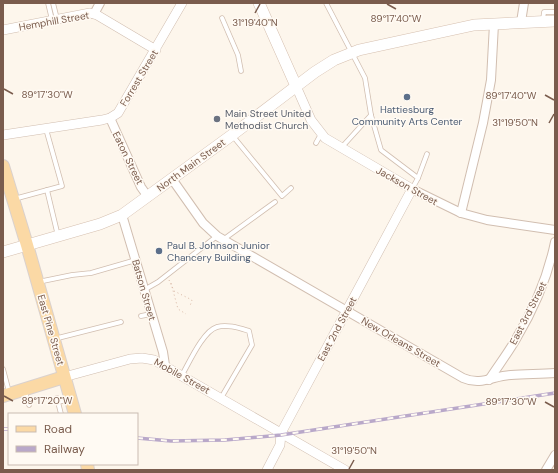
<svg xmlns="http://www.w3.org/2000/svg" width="558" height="473" font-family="'DM Sans',sans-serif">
<rect width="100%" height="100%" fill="#fdf6ec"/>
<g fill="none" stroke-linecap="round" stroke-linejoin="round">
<defs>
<g id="service">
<polyline points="48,3 52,20"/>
<polyline points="53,3 57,19"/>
<polyline points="326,3 365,78 371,115 341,148"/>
<polyline points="222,18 238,55 241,71"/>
<polyline points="543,20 544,12 555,12"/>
<polyline points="371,115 381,150 418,178 412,189"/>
<polyline points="232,135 282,196 291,188"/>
<polyline points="316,143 321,134"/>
<polyline points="418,178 427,154"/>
<polyline points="47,190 58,236"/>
<polyline points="14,199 62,186 46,129"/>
<polyline points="224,239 275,202"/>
<polyline points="38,282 72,275 91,273 136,260"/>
<polyline points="144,290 158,282 217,236"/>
<polyline points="141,316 151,314"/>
<polyline points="54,339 121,322"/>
<polyline points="3,369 9,392"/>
<path d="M 182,375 C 189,363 203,331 217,327 C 227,324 239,328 249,331 L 252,345 L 221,398"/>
<polyline points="25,392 29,405"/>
<polyline points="57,398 61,414"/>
<polyline points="58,402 70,399"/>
</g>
<g id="minor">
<polyline points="94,14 100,3"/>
<polyline points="521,22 524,3"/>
<polyline points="110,118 141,187 148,197"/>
<path d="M 172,179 L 203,223 L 217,236 L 463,378 C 481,386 493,376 511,375 C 526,374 541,374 555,373"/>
<polyline points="412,189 461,213 487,220 555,230"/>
<polyline points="461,213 483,123 491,80 494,24"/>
<polyline points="122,215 163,352 165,365"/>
<path d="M 489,380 C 498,366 508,353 516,339 C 534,309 548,276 555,242"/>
<polyline points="546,470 555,455"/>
</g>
<g id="tertiary">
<polyline points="3,30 90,13 97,15 156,50"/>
<polyline points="3,135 102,120 110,118 118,113 182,3"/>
<polyline points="64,377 130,359 142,358 154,360 345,470"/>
<polyline points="267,470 280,445 281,433 412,189 325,138 311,120 296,86"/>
</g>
<g id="secondary">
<polyline points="259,3 296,86"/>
<polyline points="3,252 100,224 122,215 232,135 315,72 334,60 359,50 474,25 555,21"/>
</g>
<g id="primary">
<polyline points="3,166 27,245 75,414"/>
<polyline points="3,396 64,377"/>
<polyline points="87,464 88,470"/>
</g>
</defs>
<use href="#service" stroke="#d1beb0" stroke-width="5.5"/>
<use href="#minor" stroke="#d1beb0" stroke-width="10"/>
<use href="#tertiary" stroke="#d1beb0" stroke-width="10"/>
<use href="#secondary" stroke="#d6c0b0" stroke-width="12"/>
<use href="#primary" stroke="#dad1cd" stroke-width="14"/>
<g stroke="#d9b8a5" stroke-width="1" stroke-dasharray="1 3" stroke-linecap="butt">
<polyline points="169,280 174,291 192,300 190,306"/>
<polyline points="171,283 178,309 186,314"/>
</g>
<use href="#service" stroke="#fff" stroke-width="4"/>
<use href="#minor" stroke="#fff" stroke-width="8"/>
<use href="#tertiary" stroke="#fff" stroke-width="9"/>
<use href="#secondary" stroke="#fff" stroke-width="11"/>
<use href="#primary" stroke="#fbd9a5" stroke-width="12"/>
<defs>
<g id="rail">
<polyline points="3,429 9,429"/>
<polyline points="137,438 171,441 225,440 281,435 555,393"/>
</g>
</defs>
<use href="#rail" stroke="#b9a8c9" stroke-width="3.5"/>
<use href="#rail" stroke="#fffaf3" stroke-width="2" stroke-dasharray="6" stroke-linecap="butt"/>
</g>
<path fill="none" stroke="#7a5c4d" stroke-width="1.5" d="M 387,4 L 396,9M 255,13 L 260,4M 4,89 L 13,94M 545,95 L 554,100M 549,123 L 554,114M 4,396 L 13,401M 545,402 L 554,407M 349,469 L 354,460"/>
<g fill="#5c6f8a" stroke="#fffaf3" stroke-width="1.5">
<circle cx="407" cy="97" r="4"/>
<circle cx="159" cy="251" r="4"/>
</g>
<circle fill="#6b7280" stroke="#fffaf3" stroke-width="1.5" cx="217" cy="119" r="4"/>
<g text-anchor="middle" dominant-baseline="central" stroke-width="3" stroke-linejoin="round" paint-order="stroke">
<g font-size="10" fill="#7a5c4d" stroke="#fffaf3">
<text transform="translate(54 21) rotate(-10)">Hemphill Street</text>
<text transform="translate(139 78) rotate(-59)">Forrest Street</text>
<text transform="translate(128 158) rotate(64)">Eaton Street</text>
<text transform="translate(191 165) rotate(-36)">North Main Street</text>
<text transform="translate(407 186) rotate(29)">Jackson Street</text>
<text transform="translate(144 290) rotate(74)">Batson Street</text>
<text transform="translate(528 313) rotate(-63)">East 3rd Street</text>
<text transform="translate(337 329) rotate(-62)">East 2nd Street</text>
<text transform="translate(51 330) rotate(74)">East Pine Street</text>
<text transform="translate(401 342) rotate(30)">New Orleans Street</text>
<text transform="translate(182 376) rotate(29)">Mobile Street</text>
</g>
<g font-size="10" fill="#4e5e75" stroke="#fffaf3">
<text x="407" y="109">Hattiesburg<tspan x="407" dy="12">Community Arts Center</tspan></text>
<text x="167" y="245" text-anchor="start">Paul B. Johnson Junior<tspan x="167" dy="12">Chancery Building</tspan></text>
</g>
<g font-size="10" fill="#5b616d" stroke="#fffaf3" text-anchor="start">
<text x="225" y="113">Main Street United<tspan x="225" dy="12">Methodist Church</tspan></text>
</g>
</g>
<g font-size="10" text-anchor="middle" fill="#7a5c4d" stroke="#fffaf3" stroke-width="3" stroke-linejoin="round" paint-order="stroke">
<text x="396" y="22">89°17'40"W</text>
<text x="255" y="26">31°19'40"N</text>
<text x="47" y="98">89°17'30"W</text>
<text x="511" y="99">89°17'40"W</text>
<text x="515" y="126">31°19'50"N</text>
<text x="47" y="404">89°17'20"W</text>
<text x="511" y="405">89°17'30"W</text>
<text x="354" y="454">31°19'50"N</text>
</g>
<rect width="558" height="473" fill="none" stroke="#7a5c4d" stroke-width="8"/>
<rect x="8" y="413" width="130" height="52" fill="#fffaf3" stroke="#cabbb1"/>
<rect x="16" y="426" width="20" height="6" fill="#fbd9a5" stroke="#cabbb1"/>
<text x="44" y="433" font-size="12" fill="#7a5c4d">Road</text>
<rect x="16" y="446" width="20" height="6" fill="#b9a8c9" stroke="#cabbb1"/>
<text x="44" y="453" font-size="12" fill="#7a5c4d">Railway</text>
</svg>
